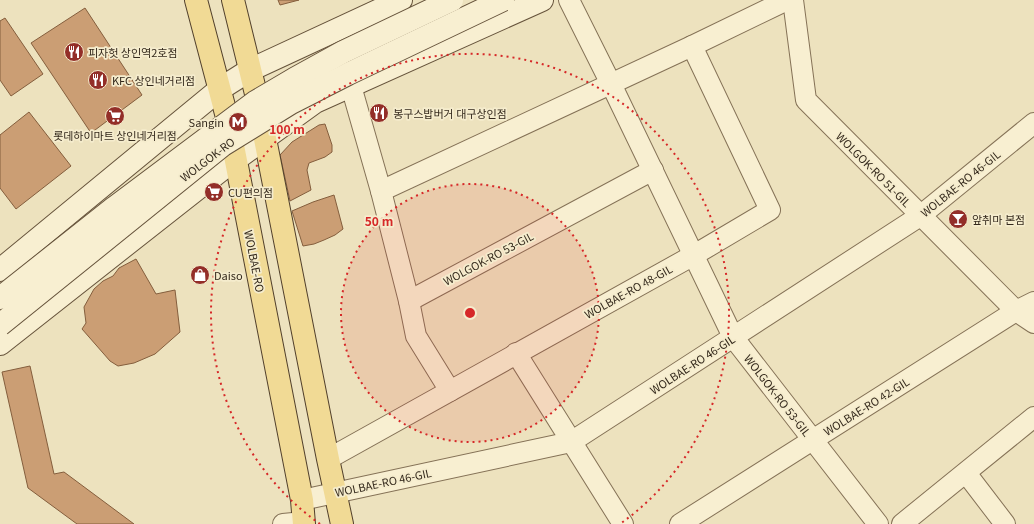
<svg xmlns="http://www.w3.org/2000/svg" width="1034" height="524" font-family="Georgia,'Noto Sans KR',serif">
<rect width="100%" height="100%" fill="#ede2be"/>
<g fill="#cb9e74" stroke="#845e3d">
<polygon points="278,0 299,0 280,5"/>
<polygon points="85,8 142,95 91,133 31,43"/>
<polygon points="5,18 43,74 11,96 0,80 0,21"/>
<polygon points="29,112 71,166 16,209 0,188 0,135"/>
<polygon points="325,124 332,145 332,152 325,157 309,163 307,170 311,190 290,201 280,155 292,142 319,125"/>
<polygon points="334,195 343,229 335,235 324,240 314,244 303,246 292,211 313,202"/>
<polygon points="136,259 156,294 175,290 180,332 155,354 134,363 118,366 110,361 82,329 86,323 84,307 94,289 103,281 113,276 119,268"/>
<polygon points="30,366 54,474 64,472 134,524 77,524 28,488 2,372"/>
</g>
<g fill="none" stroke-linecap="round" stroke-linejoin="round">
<defs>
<g id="street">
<polyline points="569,0 611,84 733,337 878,524"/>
<polyline points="793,0 806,100 1016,311 1034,323"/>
<polyline points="351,86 381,191 409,301 416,336 450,391"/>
<polyline points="381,191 692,46 787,0"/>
<polyline points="409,301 653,170"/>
<polyline points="516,353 623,524"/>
<polyline points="328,459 694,255 770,210 692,46"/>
<polyline points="966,473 1005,524"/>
<polyline points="302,500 571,442 920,216 1034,123"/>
<polyline points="283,524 304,522"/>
<polyline points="680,524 1016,311 1034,302"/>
<polyline points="902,524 1034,417"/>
</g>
<g id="secondary">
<polyline points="0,270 220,89 250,70 401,0"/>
<polyline points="0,344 221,170 315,102 542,0"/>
</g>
<g id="primary">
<polyline points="196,0 229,125 302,500 304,524"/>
<polyline points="233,0 257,98 328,459 342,524"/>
</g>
</defs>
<use href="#street" stroke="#857257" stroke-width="22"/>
<use href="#secondary" stroke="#66533b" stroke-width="24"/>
<use href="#primary" stroke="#52402c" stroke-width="24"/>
<use href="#street" stroke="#f8efd1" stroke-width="20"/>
<use href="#secondary" stroke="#f8efd1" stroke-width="22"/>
<use href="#primary" stroke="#f1da95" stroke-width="22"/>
<defs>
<g id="secondary-bridge">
<polyline points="0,298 115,207 255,102 294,79 343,52 452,0"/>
<polyline points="0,325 223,145 291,103 348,74 503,0"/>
</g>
</defs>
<use href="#secondary-bridge" stroke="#66533b" stroke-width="24" stroke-linecap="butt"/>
<use href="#secondary-bridge" stroke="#f8efd1" stroke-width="22"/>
</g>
<circle cx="470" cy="313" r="129" fill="#d62828" fill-opacity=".12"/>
<g fill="none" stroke="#d62828" stroke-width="2" stroke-dasharray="2 4">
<circle cx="470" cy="313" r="129"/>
<path d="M320 524A259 259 0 1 1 620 524"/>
</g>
<defs>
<symbol id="restaurant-disc" viewBox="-11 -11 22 22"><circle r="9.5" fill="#932e28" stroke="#f5eccd"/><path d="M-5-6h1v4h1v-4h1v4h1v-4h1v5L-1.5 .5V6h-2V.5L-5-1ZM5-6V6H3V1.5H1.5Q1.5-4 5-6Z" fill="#fff"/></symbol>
<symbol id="supermarket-disc" viewBox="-11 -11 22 22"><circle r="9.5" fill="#932e28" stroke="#f5eccd"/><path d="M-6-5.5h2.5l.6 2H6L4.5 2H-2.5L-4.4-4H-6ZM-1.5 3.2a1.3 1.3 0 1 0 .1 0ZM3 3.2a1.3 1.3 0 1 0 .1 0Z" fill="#fff"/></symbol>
<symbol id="metro-disc" viewBox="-11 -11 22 22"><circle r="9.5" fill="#932e28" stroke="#f5eccd"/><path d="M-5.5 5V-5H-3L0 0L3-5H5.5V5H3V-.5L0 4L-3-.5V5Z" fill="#fff"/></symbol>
<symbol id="bar-disc" viewBox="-11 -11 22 22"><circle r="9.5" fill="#932e28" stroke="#f5eccd"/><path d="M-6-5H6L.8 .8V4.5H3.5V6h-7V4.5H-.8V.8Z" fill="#fff"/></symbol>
<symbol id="shop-disc" viewBox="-11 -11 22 22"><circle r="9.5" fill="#932e28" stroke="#f5eccd"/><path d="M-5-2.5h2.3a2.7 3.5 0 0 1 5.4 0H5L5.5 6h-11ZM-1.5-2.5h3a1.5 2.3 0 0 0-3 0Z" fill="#fff"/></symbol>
</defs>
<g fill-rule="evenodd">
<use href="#restaurant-disc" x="63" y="41" width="22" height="22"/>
<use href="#restaurant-disc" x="87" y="69" width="22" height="22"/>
<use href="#restaurant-disc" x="368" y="102" width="22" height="22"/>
<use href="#supermarket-disc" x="104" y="105" width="22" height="22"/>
<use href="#metro-disc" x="227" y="111" width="22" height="22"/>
<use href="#supermarket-disc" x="203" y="181" width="22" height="22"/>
<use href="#bar-disc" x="947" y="208" width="22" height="22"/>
<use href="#shop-disc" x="189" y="264" width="22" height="22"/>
</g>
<g text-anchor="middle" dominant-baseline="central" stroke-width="3.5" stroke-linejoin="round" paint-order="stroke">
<g font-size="11" fill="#34291c" stroke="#f5eccd" text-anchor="start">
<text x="88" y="52">피자헛 상인역2호점</text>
<text x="112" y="80">KFC 상인네거리점</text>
<text x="393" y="113">봉구스밥버거 대구상인점</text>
<text x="224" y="122" text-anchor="end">Sangin</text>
<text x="115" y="135" text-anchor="middle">롯데하이마트 상인네거리점</text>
<text x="228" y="192">CU편의점</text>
<text x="972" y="219">앞취마 본점</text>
<text x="214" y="275">Daiso</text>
</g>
<g font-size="11" fill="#34291c" stroke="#f5eccd">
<text transform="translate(207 159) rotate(-37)">WOLGOK-RO</text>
<text transform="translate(874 169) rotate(45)">WOLGOK-RO 51-GIL</text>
<text transform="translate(960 183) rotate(-39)">WOLBAE-RO 46-GIL</text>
<text transform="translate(488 258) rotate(-28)">WOLGOK-RO 53-GIL</text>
<text transform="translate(255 261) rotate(79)">WOLBAE-RO</text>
<text transform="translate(628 291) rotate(-29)">WOLBAE-RO 48-GIL</text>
<text transform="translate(692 364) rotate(-33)">WOLBAE-RO 46-GIL</text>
<text transform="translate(778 395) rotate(52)">WOLGOK-RO 53-GIL</text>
<text transform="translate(866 406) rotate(-32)">WOLBAE-RO 42-GIL</text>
<text transform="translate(383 482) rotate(-12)">WOLBAE-RO 46-GIL</text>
</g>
</g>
<circle cx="470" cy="313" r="6" fill="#d62828" stroke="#f5eccd" stroke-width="2"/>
<g font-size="12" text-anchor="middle" font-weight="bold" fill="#d62828" stroke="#f5eccd" stroke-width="3.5" stroke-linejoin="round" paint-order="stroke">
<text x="287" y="134">100 m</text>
<text x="379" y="226">50 m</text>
</g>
</svg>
